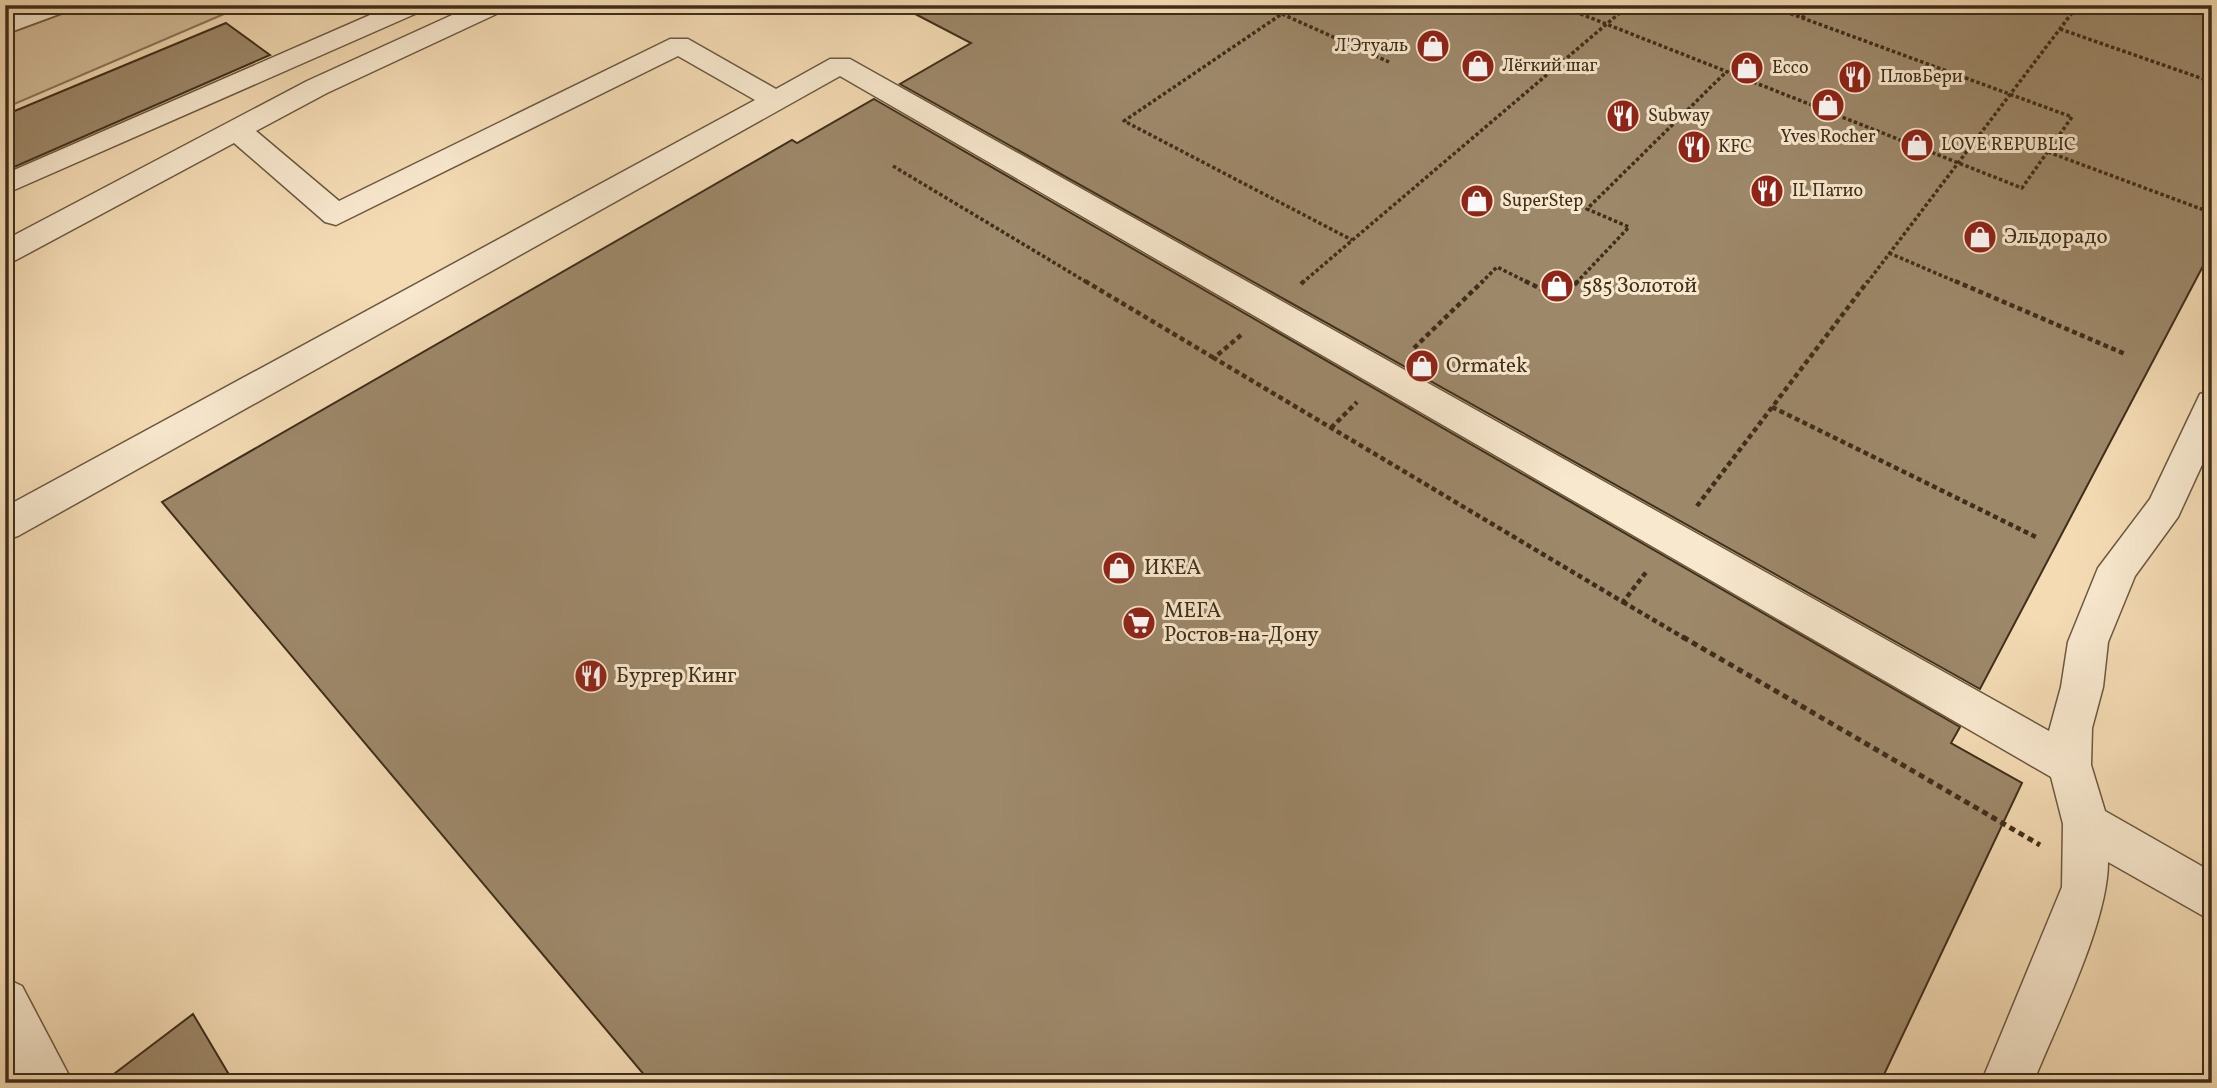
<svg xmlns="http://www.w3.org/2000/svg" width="2217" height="1088" font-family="Vollkorn,serif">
<rect width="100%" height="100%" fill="#f4dbb4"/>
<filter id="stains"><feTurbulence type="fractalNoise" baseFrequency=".00286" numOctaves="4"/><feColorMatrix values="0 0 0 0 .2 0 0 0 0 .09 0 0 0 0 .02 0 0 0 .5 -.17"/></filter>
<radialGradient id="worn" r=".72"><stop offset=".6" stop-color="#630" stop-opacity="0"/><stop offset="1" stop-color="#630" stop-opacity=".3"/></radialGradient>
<polygon fill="#d5be9a" stroke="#8a765a" stroke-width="2" points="86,5 245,5 5,108 5,35"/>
<g fill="#9d886a" stroke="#3f2e1a" stroke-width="2">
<polygon points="898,5 2212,5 2212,249 1980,689 900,84 971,43"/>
<polygon points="226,23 270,55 5,171 5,115"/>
<polygon points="874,99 1960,727 1951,743 2022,783 1880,1083 651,1083 162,502 792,140 797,143"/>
<polygon points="193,1014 234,1083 102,1083"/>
</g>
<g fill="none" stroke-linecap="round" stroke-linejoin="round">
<defs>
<g id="minor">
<polygon points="37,5 74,5 70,10 5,34 5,17"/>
<polygon points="393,5 428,5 424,10 5,194 5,174"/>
<path d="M 474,5 L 509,5 L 505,10 L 327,93 L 256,131 L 339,201 L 670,39 L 688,39 L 776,89 L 830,59 L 850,59 L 2049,731 L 2061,687 L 2068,642 L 2098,568 L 2150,499 L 2200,394 L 2212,390 L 2212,443 L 2178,517 L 2135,576 L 2108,642 L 2103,687 L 2092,728 L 2091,765 L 2105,811 L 2212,872 L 2212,921 L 2108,862 C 2108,923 2057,1023 2033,1083 L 1981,1083 L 2062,887 L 2063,824 L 2051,777 L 840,76 L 18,536 L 5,540 L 5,507 L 755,100 L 678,56 L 336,225 L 325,222 L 234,143 L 16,260 L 5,263 L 5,240 L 307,81 Z"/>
<polygon points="5,978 22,986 73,1083 19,1083 5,1055"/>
</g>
</defs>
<use href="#minor" stroke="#6c5940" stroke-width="3"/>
<g stroke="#3f2e1a" stroke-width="3.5" stroke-dasharray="3.5 2.5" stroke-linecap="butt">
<polyline points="1295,5 1124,121 1352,240"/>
<polyline points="1558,5 2022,188 2072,117 1767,5"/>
<polyline points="1282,14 1389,62"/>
<polyline points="1802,18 1815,5"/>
<polyline points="2060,29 2212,82"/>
<polyline points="2048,152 2212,213"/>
<polyline points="893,166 1088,283"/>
<polyline points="1889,253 1959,283"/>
<polyline points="1302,283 1629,5"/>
<polyline points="1481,283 1497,267 1529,283"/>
<polyline points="1576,283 1629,227 1587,209 1726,72"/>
<polyline points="1867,283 2078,5"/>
</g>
<g stroke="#3f2e1a" stroke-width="4.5" stroke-dasharray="5 3.5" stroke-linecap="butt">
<polyline points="1085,281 1214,358"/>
<polyline points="1525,281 1561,299 1578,281"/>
<polyline points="1955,281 2125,354"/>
<polyline points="1301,284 1304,281"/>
<polyline points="1241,335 1214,358 1623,602 1647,571"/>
<polyline points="1414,348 1483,281"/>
<polyline points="1772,407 2036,537"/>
<polyline points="1331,428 1357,402"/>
<polyline points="1697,506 1868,281"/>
<polyline points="1623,602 1686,639"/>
</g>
<polyline stroke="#3f2e1a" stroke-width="5" stroke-dasharray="6 4.5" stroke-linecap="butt" points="1683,637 2040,845"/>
<use href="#minor" fill="#f8e8ce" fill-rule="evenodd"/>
</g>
<defs>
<symbol id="shop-disc" viewBox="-11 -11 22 22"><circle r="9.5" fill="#8f2418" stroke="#f8e8ce"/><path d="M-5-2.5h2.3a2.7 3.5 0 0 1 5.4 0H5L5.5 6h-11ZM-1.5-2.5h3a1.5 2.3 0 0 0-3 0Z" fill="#fff"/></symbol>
<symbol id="restaurant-disc" viewBox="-11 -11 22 22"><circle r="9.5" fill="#8f2418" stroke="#f8e8ce"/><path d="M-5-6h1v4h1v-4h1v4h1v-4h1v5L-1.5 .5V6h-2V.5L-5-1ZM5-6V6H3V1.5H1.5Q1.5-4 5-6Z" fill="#fff"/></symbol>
<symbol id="supermarket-disc" viewBox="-11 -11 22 22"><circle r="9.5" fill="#8f2418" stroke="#f8e8ce"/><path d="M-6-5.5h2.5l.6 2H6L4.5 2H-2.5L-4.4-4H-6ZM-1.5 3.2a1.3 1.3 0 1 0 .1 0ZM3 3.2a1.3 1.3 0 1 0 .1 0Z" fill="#fff"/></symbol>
</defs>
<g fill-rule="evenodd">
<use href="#shop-disc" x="1414" y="27" width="38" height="38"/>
<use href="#shop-disc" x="1459" y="47" width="38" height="38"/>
<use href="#shop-disc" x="1728" y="49" width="38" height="38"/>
<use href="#restaurant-disc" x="1836" y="58" width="38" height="38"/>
<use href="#shop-disc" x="1809" y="86" width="38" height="38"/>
<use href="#restaurant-disc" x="1604" y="97" width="38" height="38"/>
<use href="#shop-disc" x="1898" y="126" width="38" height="38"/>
<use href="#restaurant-disc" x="1675" y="128" width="38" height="38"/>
<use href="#restaurant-disc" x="1748" y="172" width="38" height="38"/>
<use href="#shop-disc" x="1458" y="182" width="38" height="38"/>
<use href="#shop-disc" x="1961" y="218" width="38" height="38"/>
<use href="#shop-disc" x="1538" y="267" width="38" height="38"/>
<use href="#shop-disc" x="1403" y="347" width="38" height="38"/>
<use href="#shop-disc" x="1100" y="549" width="38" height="38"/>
<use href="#supermarket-disc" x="1120" y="604" width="38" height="38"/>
<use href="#restaurant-disc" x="572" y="657" width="38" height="38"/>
</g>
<g text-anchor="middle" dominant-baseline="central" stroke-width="6" stroke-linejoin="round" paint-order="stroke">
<g font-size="18" fill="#3f2e1a" stroke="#f8e8ce" text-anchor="start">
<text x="1408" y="46" text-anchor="end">Л'Этуаль</text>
<text x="1502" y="66">Лёгкий шаг</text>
<text x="1772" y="68">Ecco</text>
<text x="1880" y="77">ПловБери</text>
<text x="1648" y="116">Subway</text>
<text x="1828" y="137" text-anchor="middle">Yves Rocher</text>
<text x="1941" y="145">LOVE REPUBLIC</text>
<text x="1718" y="147">KFC</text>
<text x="1792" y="191">IL Патио</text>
<text x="1502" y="201">SuperStep</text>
</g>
<g font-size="21" fill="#3f2e1a" stroke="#f8e8ce" text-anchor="start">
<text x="2004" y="237">Эльдорадо</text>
<text x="1582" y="286">585 Золотой</text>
<text x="1446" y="366">Ormatek</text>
<text x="1144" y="568">ИКЕА</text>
<text x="1164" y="611">МЕГА<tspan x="1164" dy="24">Ростов-на-Дону</tspan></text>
<text x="616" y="676">Бургер Кинг</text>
</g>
</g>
<rect width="2217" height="1088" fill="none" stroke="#f4dbb4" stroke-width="28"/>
<rect x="7" y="7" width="2203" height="1074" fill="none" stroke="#3f2e1a" stroke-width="3.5"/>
<rect x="14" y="14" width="2189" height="1060" fill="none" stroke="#3f2e1a" stroke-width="2"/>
<rect width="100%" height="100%" filter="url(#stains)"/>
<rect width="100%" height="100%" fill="url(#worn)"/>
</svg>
